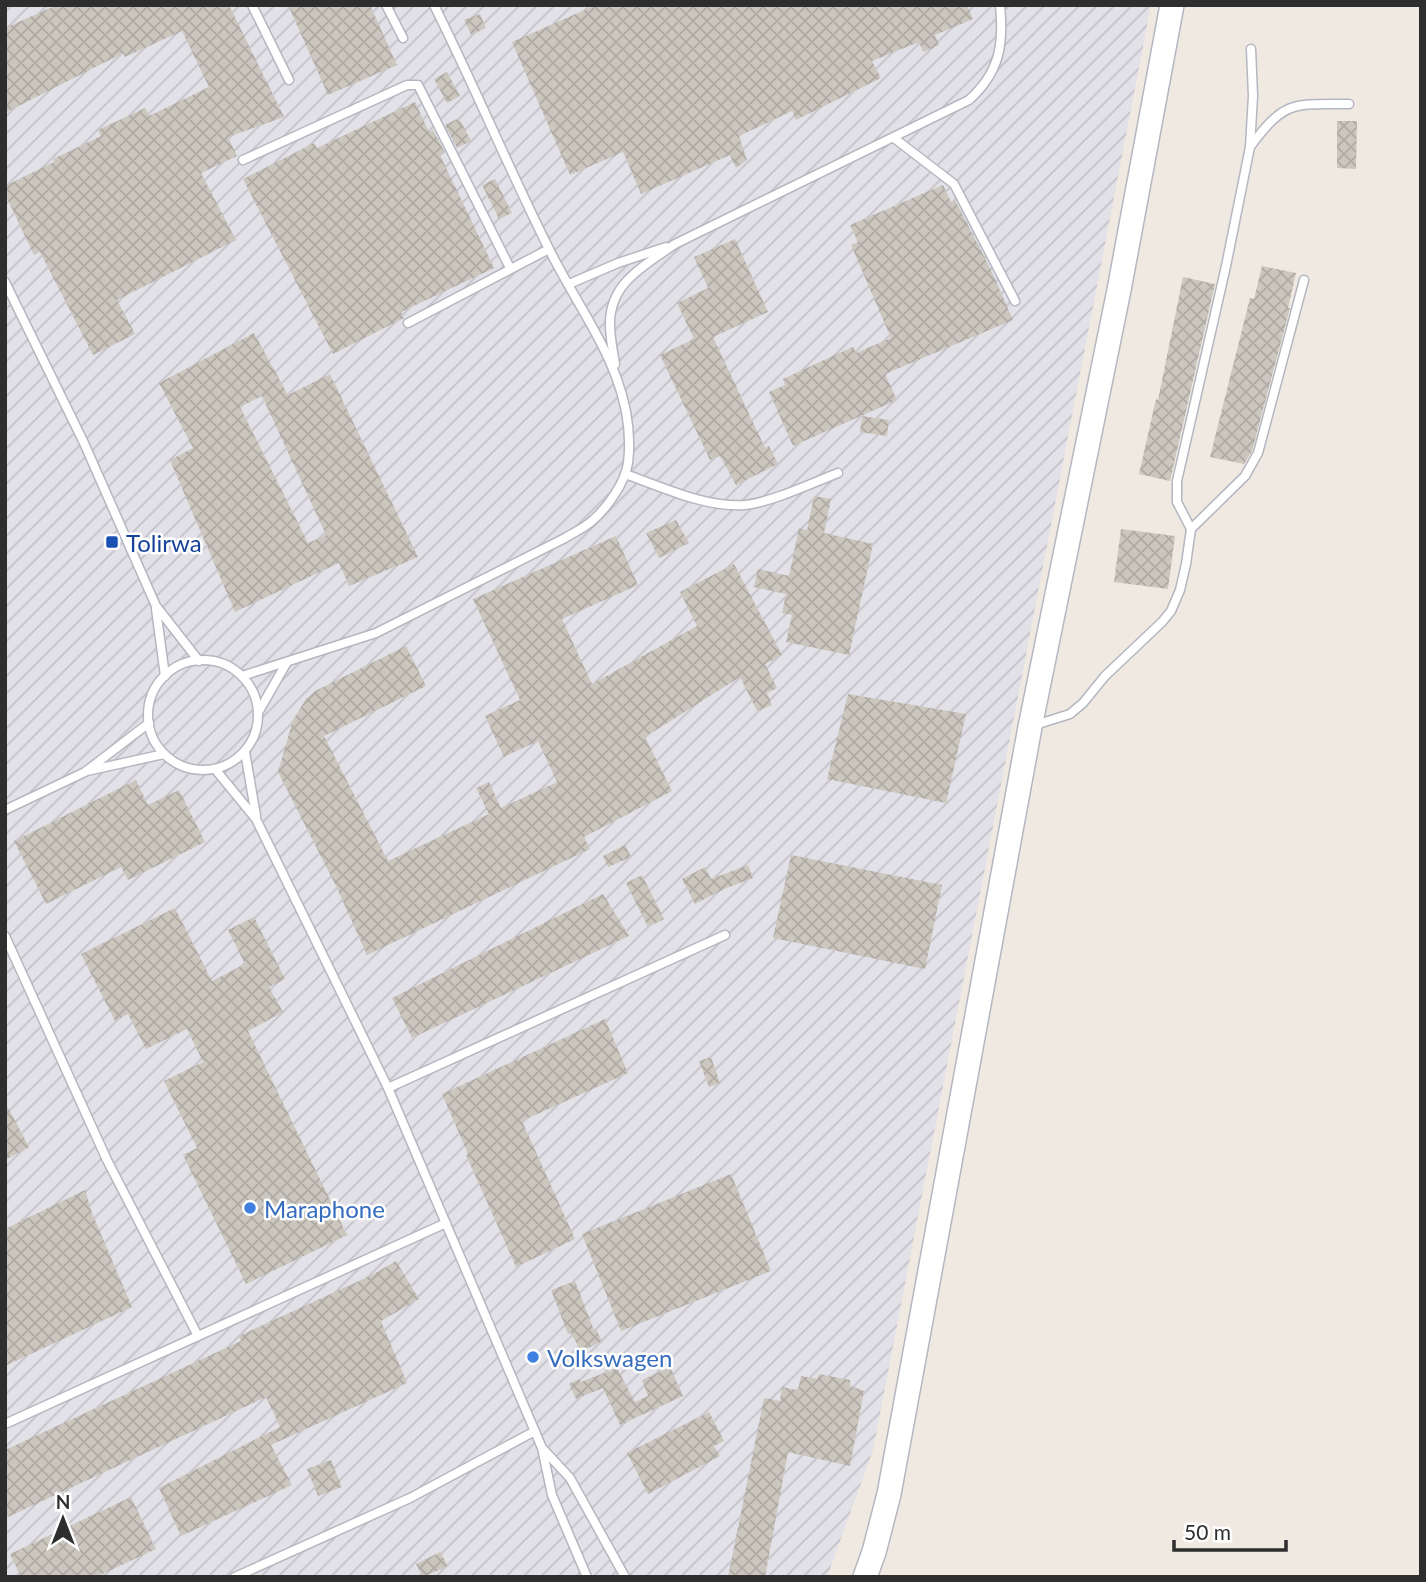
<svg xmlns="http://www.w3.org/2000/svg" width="1426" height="1582" font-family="Lato,sans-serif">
<defs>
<pattern id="industrial-furrows" width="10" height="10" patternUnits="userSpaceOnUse" patternTransform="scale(1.75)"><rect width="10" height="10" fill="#e3e1e8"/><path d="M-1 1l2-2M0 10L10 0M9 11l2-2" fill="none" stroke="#c3c1c7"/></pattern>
<pattern id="building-cross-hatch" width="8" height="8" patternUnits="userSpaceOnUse" patternTransform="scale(1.75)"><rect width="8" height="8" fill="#cbc7bf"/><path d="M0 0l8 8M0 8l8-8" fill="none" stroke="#afaba4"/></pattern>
</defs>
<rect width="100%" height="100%" fill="#efe9e1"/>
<polygon fill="url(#industrial-furrows)" points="5,5 1151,5 873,1450 827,1577 5,1577"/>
<g fill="url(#building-cross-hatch)" fill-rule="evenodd">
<polygon points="57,5 229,5 284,117 228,137 237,156 201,173 236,240 117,300 135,334 93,355 40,252 34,255 5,194 5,186 54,162 53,159 101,136 98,130 145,108 149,116 209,87 182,31 125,57 123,53 5,113 5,28"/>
<polygon points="288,5 370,5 397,65 328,95"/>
<polygon points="596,5 967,5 973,19 935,35 939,45 923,52 919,42 872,61 881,78 796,120 792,111 739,136 747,160 736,168 730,155 641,194 623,152 570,175 512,42"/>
<polygon points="480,14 486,28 471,35 464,20"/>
<polygon points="447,72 460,96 447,103 434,79"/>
<polygon points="415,102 429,132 433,130 445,153 440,155 494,268 401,312 404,318 333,354 243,179 314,143 317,148"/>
<polygon points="459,118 471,141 457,148 445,125"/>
<polygon points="1337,121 1357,121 1356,169 1337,168"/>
<polygon points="495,179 512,213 499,219 482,185"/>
<polygon points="943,185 951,202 955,200 990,268 1013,320 885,374 897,400 793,446 769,392 785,385 783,379 837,354 853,347 856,353 891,338 851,245 858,242 850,225"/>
<polygon points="735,239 768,312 713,337 765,448 769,446 778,464 736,485 720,456 710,460 660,355 694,339 677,303 708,288 694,257"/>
<polygon points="1262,266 1296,273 1288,308 1290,308 1252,451 1244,464 1210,457 1250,298 1254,299"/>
<polygon points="1183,277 1215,284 1170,481 1139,474 1156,399 1158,400"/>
<path d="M 254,333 L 288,395 L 330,374 L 418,557 L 349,586 L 339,563 L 235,612 L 170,460 L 193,448 L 159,383 ZM 262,396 L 326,535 L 308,543 L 240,407 Z"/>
<polygon points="862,416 889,420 887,436 860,432"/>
<polygon points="814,496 831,499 824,533 873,544 849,655 786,642 792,615 782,613 786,594 754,587 758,569 789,576 799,528 807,530"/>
<polygon points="676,520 689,543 659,558 646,533"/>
<polygon points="1121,529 1175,536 1168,589 1114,582"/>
<polygon points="616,536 638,585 562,619 592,684 697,626 680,592 734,564 782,655 765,664 777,688 767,693 772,705 757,711 740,677 645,737 672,791 584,837 590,849 367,955 336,886 278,772 293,720 306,699 315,691 406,646 426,686 324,736 388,861 489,814 476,788 489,782 501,808 557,782 538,741 504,757 485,716 520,700 473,599"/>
<polygon points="848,694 966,714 946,803 827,779"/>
<polygon points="136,780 148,805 179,790 205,842 128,880 121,867 46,904 14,841"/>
<polygon points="625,845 631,857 608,867 603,856"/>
<polygon points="791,855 942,885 925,969 773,938"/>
<polygon points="748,865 753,878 724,889 695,904 682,879 705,867 711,879"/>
<polygon points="642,875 664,919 648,927 626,883"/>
<polygon points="603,894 629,936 412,1038 392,998"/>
<polygon points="175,908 212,981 245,964 228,930 254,917 285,979 269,987 283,1012 248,1031 347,1235 246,1284 183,1155 197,1148 164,1081 203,1062 187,1029 146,1049 128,1014 115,1021 81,954"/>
<polygon points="605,1019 628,1073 522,1121 575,1239 516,1267 466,1155 468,1154 442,1094"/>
<polygon points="711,1057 720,1083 709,1087 699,1061"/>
<polygon points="5,1102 29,1147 5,1160"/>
<polygon points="731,1174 771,1271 621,1331 582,1234"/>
<polygon points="85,1190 92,1213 132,1307 5,1366 5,1229"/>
<polygon points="396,1261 419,1299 381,1321 407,1383 271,1445 292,1485 181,1536 159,1488 280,1427 266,1397 8,1517 5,1510 5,1450 241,1341 239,1336 372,1275"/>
<polygon points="575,1281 594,1330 596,1329 602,1341 581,1352 571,1333 568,1334 551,1290"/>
<polygon points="670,1367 683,1396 620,1425 603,1388 576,1399 569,1384 579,1379 581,1382 617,1368 635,1402 648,1396 642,1380"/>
<polygon points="819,1374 850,1380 850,1386 864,1391 850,1466 788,1452 765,1577 728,1577 764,1398 780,1401 782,1387 798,1390 801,1376 817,1379"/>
<polygon points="709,1412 724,1441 714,1446 720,1456 648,1494 627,1453"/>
<polygon points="331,1460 342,1487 318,1496 307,1469"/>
<polygon points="131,1497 156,1549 96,1577 21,1577 10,1554"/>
<polygon points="440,1552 448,1566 423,1577 416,1564"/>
</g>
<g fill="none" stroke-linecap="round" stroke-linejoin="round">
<defs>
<g id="lane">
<polyline points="252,5 289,80"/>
<polyline points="386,5 403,38"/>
<polyline points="894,138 954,184 1015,301"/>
<path d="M 1250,147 C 1285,100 1292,104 1349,104"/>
<polyline points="243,160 407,85 418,85 510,268"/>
<polyline points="5,282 84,443 156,606 199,661"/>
<polyline points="569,284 618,263 666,247"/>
<polyline points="408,323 549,249"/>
<path d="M 615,364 C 613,351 610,338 610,325 C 609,283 645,265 675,244 L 969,100 C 1000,72 1004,44 1000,5"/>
<path d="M 625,474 C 662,487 706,508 745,505 C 772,502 812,483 838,473"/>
<polyline points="1191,529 1177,502 1177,481 1226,266 1250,147 1253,96 1251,49"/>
<polyline points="156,609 165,676"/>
<circle cx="203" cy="715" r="55"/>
<path d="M 242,676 L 376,633 L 565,538 C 573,533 584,528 592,521 C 607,508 625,483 628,463 C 638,380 582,317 548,247 C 508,167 474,85 434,5"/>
<polyline points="259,711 287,662"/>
<polyline points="1032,726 1070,714 1083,703 1105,676 1162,622 1171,611 1180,590 1186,564 1191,529 1245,476 1258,453 1304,280"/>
<polyline points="245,752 256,816"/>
<polyline points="215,769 256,819 388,1088 542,1448 552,1495 587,1577"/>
<polyline points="87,771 164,754"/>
<polyline points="5,810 85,772 149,723"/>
<polyline points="5,936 107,1160 198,1336"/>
<polyline points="388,1088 725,935"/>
<polyline points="5,1424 446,1223"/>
<polyline points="544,1450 570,1478 625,1577"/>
<polyline points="235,1577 410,1498 535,1431"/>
</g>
<polyline id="secondary" points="865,1577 874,1552 889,1494 1030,727 1119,290 1172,5"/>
</defs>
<use href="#lane" stroke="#b4b7c1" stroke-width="11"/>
<use href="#secondary" stroke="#b4b7c1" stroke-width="26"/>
<use href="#lane" stroke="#fff" stroke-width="8"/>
<use href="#secondary" stroke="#fff" stroke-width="23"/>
</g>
<rect fill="#1a4fb4" stroke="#fff" stroke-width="2.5" x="105" y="535" width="14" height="14" rx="3.5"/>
<g fill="#3f7fe0" stroke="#fff" stroke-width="2.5">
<circle cx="250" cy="1208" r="7"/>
<circle cx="533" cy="1357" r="7"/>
</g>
<g text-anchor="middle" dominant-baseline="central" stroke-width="5" stroke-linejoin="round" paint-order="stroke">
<g font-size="24" fill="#164399" stroke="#fff" text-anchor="start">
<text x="126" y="542">Tolirwa</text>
</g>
<g font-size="24" fill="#366cbe" stroke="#fff" text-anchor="start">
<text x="264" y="1208">Maraphone</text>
<text x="547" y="1357">Volkswagen</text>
</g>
</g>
<rect width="1426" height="1582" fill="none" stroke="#2e2e2e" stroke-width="14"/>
<g transform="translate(63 1519)" stroke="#ffffff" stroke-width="5" paint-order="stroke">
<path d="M0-5L12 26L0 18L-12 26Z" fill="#2e2e2e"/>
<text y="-10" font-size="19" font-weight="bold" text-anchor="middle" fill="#2e2e2e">N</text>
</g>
<path d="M1174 1540v10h112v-10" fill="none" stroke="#2e2e2e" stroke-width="3.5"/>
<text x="1184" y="1540" font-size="21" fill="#2e2e2e" stroke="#ffffff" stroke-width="5" paint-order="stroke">50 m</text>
</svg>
